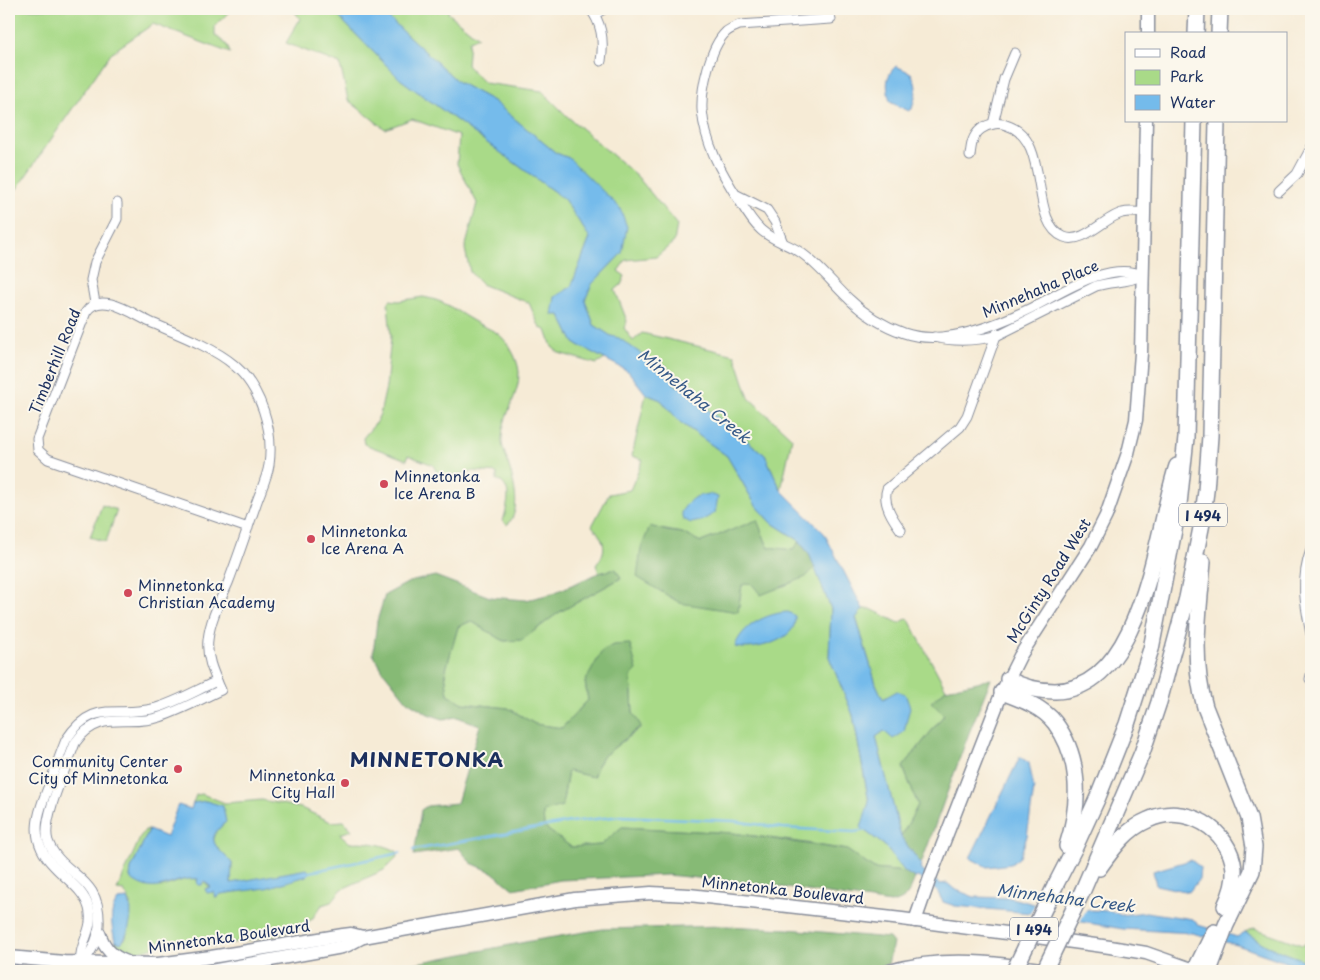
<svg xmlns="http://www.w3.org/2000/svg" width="1320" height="980" font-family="'Playpen Sans',sans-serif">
<rect width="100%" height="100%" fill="#fbf7ec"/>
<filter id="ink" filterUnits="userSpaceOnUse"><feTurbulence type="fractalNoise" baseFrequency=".02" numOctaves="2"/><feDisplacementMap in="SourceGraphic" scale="10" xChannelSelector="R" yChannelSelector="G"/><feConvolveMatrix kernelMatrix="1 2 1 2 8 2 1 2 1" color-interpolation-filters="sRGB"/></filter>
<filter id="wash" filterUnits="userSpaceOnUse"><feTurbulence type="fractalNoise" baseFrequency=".0096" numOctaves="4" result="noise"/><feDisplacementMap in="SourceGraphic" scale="20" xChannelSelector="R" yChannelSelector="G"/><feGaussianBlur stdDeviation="1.12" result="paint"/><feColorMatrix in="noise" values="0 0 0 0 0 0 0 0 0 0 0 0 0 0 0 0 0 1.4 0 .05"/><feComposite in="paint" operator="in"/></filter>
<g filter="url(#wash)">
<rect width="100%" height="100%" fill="#f6ebd6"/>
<g fill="#a9da88" stroke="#628473">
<polygon points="9,9 232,9 215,26 215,35 227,45 230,53 153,24 111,53 9,200"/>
<polygon points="293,9 326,9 335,13 400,79 564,199 590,238 571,287 555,297 560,315 574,343 605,359 597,364 559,353 552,347 546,330 540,328 529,303 481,284 470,272 465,249 477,203 457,164 459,136 412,119 385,129 348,100 340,64 286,43 300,19"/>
<polygon points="379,9 449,9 448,13 478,37 469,41 467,65 484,83 542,91 568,117 637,176 677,225 674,242 656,257 626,260 618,271 625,276 621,285 615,290 627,321 624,328 633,341 642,333 735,355 749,398 792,438 781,490 765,455 697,401 692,391 675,385 666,366 657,365 619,339 611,336 594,325 585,300 592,284 622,253 569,158 556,153 493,101 458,82"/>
<path d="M 423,297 C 446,301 451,308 470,319 C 479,325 489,328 497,333 C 508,341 518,359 519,372 C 520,395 502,416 502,438 C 501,445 505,453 507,460 C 513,479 523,510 507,525 L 503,521 C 507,507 514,486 497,480 L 497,473 L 475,471 L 440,478 L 433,465 L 408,455 L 407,460 L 364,444 L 363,438 L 375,424 L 380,414 L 386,387 L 391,337 L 388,304 L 390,300 L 398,301 Z"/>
<path d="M 646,394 L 661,400 L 680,422 L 727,456 L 755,504 L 772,523 L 800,541 L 793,550 L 768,547 L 757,521 L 701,542 L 682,533 L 650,527 L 738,611 L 742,585 L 751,582 L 805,577 L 815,567 L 831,609 L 829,657 L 853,715 L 869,803 L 861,828 L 884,845 L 905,872 L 874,869 L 847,850 L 806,843 L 733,833 L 622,827 L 601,845 L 571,847 L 544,827 L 543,812 L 562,806 L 568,771 L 593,777 L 601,758 L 641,727 L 633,713 L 631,675 L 585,682 L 588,700 L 562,728 L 535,724 L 508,708 L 463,703 L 448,694 L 445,673 L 458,627 L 471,621 L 504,641 L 522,640 L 558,613 L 621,578 L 615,569 L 599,573 L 596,565 C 609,549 604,539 592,526 L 609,494 L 630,490 L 643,460 L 632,456 Z"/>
<polygon points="102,505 117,510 106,542 90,537"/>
<polygon points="863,609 871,609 899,623 908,618 946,689 931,702 944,715 903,767 918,805 901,837 876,737 884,731 883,700 876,684 856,617"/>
<path d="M 202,794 L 225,803 L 262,800 L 301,808 L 331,822 L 344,821 L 352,830 L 340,834 L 350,843 C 361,840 390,845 399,853 L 396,858 L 384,870 L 342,889 L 331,902 L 322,905 L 312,919 L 300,928 L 275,936 L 213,946 C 201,942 184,940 171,942 C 150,946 136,959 115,947 L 115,941 L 121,943 L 126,938 L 131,903 L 124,891 L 117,890 L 140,838 L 145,830 L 149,830 L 131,869 L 130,878 L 162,887 L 189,878 L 198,879 L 211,887 L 217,898 L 231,883 L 232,863 C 215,845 204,840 226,822 L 206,801 L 193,803 L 196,795 Z"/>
<polygon points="1254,928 1302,945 1311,942 1311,963 1267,946 1245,932"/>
</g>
<g fill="#86ba74" stroke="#507469">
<polygon points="757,520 768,547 793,550 800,541 810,556 815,567 806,577 761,595 751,583 742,585 738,612 680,603 637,577 641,548 650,526 667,531 682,533 701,542"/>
<path d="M 616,569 L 621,578 L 558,613 L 522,640 L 504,641 L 471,621 L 458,627 L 445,673 L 448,694 L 463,703 L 508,708 L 535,724 L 562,728 L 588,700 L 585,682 L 602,651 L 613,645 L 630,644 L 637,670 L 631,676 L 633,713 L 641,726 L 601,758 L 593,777 L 568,771 L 562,806 L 543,812 L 544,827 L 571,847 L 601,845 L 622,827 L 733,833 L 847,850 L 874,869 L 905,872 L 915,878 C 909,892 908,900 891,903 L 759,884 L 667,875 L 561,880 L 513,889 L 492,872 L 471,863 L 459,848 L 414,855 L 421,810 L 427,806 L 457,803 L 480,725 L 457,717 L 443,719 L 428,714 L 407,701 L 383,671 L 373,654 L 377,621 L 385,595 L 409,582 L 435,576 L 490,597 L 526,600 L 551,594 L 599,573 Z"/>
<polygon points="991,679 969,733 921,864 901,837 918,805 903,767 944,715 931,702 946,689"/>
<polygon points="726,926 788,929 889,938 893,943 888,964 866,971 375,971 536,940 603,929"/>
</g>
<g fill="#74bbeb" stroke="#4875a4">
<polygon points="326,9 379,9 458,82 493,101 556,153 569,158 620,208 627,227 622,253 592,284 585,300 594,325 611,336 619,338 657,365 666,366 675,385 692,391 697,401 765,455 781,490 824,533 863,609 856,618 876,684 883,699 897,691 905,694 910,707 904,732 893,739 884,731 876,737 901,837 921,864 920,869 940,884 947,883 954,889 974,897 1011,898 1034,904 1086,910 1111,911 1121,915 1146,912 1193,919 1198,925 1237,937 1245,932 1267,946 1311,963 1311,971 1237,945 1192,933 1123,929 1030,913 955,906 943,902 937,891 918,877 915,878 905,872 884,845 861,828 869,802 853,715 829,657 831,609 810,556 800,541 772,523 755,504 727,456 680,422 661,400 646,394 628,371 574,343 560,315 552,315 555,297 571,287 590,238 564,199 400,79 335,13"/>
<path d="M 896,66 L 911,73 C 919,88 916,93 912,109 L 909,111 L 890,102 C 887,88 884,77 896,66 Z"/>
<path d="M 710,494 L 718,497 L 715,513 L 701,521 L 691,523 L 683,519 L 681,512 C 691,498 693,496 710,494 Z"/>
<path d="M 788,612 L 795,616 C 795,620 795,624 793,628 C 784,643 752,651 735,647 C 741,626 767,613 788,612 Z"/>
<polygon points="1020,757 1029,763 1034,789 1027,836 1020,857 1011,864 987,867 970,858"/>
<path d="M 206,801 L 223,806 L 226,822 C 204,840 215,845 232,863 L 231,883 L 307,869 L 310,872 L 307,876 L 266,888 L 221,894 L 216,898 L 214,892 L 207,893 L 205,889 L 211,887 L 204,881 L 202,885 L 198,885 L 197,881 L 198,879 C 171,876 158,900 130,878 L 131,869 L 149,830 L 166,837 L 178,805 L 191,809 L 193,803 Z"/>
<polygon points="1191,860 1200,867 1199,879 1189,892 1156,885 1153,871"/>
<path d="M 128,899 C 134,910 130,934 121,943 L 115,941 C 112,927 108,913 118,900 Z"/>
</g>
<polygon fill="#f6ebd6" points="1036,902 1087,908 1079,924 1029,916"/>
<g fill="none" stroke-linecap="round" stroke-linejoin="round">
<g stroke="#74bbeb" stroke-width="2.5">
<polyline points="413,850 570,822 621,816 734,821 783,828 854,832 867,830"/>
<polyline points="310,872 400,853"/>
</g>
</g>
</g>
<g filter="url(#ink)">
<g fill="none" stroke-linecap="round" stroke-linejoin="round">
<defs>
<g id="street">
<path d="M 590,9 C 603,24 604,42 601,61"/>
<polyline points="595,14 604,9"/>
<path d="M 831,19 L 739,25 C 735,27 729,29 726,32 C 710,47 701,89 702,110 C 705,144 721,172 739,200 C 745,210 752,222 761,230 C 772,240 788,244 800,252 C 819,265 833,284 849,299 C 864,314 884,326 904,333 C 941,346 992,327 1027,310 C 1059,295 1106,260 1143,275 C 1129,283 1112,281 1096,286 L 996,336 C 975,341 955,342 934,337"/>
<polyline points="993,124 1004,79 1015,53"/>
<path d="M 970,156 C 971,146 972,136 981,129 C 988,124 998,122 1006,125 C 1053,139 1027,222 1064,237 C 1083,245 1105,217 1122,213 C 1129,211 1137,212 1144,213"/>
<polyline points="1279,191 1297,174 1311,148"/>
<polyline points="737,195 767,210 775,222 783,243"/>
<polyline points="95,303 91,280 95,262 117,219 117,203"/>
<path d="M 901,530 C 893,519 882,503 887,489 L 960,427 L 967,416 L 997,333"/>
<path d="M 1311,550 C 1300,580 1305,604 1311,634"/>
<polyline points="1310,679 1311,675"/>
<path d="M 81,963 C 91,954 98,940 99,926 C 102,874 61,877 48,841 C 41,820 67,766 75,743 C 99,708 128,728 160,717 C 181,710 201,699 221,690 C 214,674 206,658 208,640 C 210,620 220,601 228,583 C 238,557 247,530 256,504 C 260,492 267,478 269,465 C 274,430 261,388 234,365 C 213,347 175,333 150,322 C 133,314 100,290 86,312 L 37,439 L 38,450 L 48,459 L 248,528"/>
<path d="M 81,963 C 78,944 95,930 89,908 C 84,890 67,880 55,867 C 27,840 37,815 50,783 C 55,769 60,755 66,740 C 94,697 117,719 156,708 C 177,702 197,690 217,681"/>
</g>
<g id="secondary">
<polyline points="1148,34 1148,9"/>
<polyline points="915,921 931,875 1002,692 1020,656 1091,546 1106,516 1128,453 1136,420 1141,353 1146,121"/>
<path d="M 99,933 C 104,948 112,957 127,962"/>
<polyline points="9,957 64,962 158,964 211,957 343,935 351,934 363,937"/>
<polyline points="9,971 13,971"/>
<polyline points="211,971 342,947 348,945 363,937 575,899 651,893 689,895 902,919 1110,947 1146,953 1197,971"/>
<path d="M 890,971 C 943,955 1001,963 1055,971"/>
</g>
<g id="highway">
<polyline points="1196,34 1197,9"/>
<polyline points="1219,34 1220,9"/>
<path d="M 1203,562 C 1199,612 1191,659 1205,707 L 1249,818 L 1254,847 L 1252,871 L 1226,925 L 1209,971"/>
<path d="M 1008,679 C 1023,688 1038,691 1055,691 C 1144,689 1156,528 1177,466"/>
<path d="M 1002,692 C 1021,699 1043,707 1055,723 C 1082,759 1080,806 1067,846"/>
<path d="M 1099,868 C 1112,850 1126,829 1148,820 C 1185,802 1230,829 1234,869 C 1235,883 1231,894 1225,906"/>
<polyline points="1055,886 1075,847 1098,797 1127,724 1151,649 1179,504 1186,438 1194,121"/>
<polyline points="1083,890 1142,753 1159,702 1187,598 1202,523 1206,491 1210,436 1217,121"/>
<polyline points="1195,970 1214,932"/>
</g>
</defs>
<use href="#street" stroke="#888d9a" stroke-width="11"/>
<use href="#secondary" stroke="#888d9a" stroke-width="15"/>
<use href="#highway" stroke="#888d9a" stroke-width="18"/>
<use href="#street" stroke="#fff" stroke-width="9"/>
<use href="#secondary" stroke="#fff" stroke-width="12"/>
<use href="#highway" stroke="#fff" stroke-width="15"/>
<defs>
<g id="highway-bridge">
<polyline points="1014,971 1055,886"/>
<polyline points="1044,971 1083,890"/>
</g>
</defs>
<use href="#highway-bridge" stroke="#888d9a" stroke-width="18" stroke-linecap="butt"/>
<use href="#highway-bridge" stroke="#fff" stroke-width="15"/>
</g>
</g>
<g fill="#d1495b" stroke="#fbf7ec" stroke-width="2">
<circle cx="384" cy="484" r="5"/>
<circle cx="311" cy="539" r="5"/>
<circle cx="128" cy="593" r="5"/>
<circle cx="178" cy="769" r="5"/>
<circle cx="345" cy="783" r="5"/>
</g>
<g text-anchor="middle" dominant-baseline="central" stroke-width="4" stroke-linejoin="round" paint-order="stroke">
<g fill="#fbf7ec" stroke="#5e6b89" stroke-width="1">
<rect x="1179" y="503.5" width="48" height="23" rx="4"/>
<rect x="1010" y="917.5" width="48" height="23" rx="4"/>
</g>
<g font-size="14" font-weight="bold" fill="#1b2f5e">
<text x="1203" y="515">I 494</text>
<text x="1034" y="929">I 494</text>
</g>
<g font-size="15" fill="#1b2f5e" stroke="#fbf7ec">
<text transform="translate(1040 288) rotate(-23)">Minnehaha Place</text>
<text transform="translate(54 361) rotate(-68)">Timberhill Road</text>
<text transform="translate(1048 580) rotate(-58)">McGinty Road West</text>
<text transform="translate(783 889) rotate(6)">Minnetonka Boulevard</text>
<text transform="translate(229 936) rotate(-8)">Minnetonka Boulevard</text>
</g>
<g font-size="15" fill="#1b2f5e" stroke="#fbf7ec" text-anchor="start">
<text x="394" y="475">Minnetonka<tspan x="394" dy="17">Ice Arena B</tspan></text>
<text x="321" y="530">Minnetonka<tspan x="321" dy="17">Ice Arena A</tspan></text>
<text x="138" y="584">Minnetonka<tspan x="138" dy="17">Christian Academy</tspan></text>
<text x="168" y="760" text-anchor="end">Community Center<tspan x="168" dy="17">City of Minnetonka</tspan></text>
<text x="335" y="774" text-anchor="end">Minnetonka<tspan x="335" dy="17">City Hall</tspan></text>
</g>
<g font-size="16" font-style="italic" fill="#365988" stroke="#fbf7ec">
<text transform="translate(695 395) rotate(39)">Minnehaha Creek</text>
<text transform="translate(1066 897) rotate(7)">Minnehaha Creek</text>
</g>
<g font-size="20" font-weight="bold" letter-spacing="1" fill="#1b2f5e" stroke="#fbf7ec">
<text x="427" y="759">MINNETONKA</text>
</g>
</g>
<rect width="1320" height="980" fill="none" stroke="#fbf7ec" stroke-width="30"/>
<rect x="1125" y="32" width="162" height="90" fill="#fbf7ec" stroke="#a1a7b3"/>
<rect x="1135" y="49" width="25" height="8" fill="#ffffff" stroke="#a1a7b3"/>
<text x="1170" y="58" font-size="15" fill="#1b2f5e">Road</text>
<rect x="1135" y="70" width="25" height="15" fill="#a9da88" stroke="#a1a7b3"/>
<text x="1170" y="82" font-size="15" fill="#1b2f5e">Park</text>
<rect x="1135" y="95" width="25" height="15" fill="#74bbeb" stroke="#a1a7b3"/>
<text x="1170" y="108" font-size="15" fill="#1b2f5e">Water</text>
</svg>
